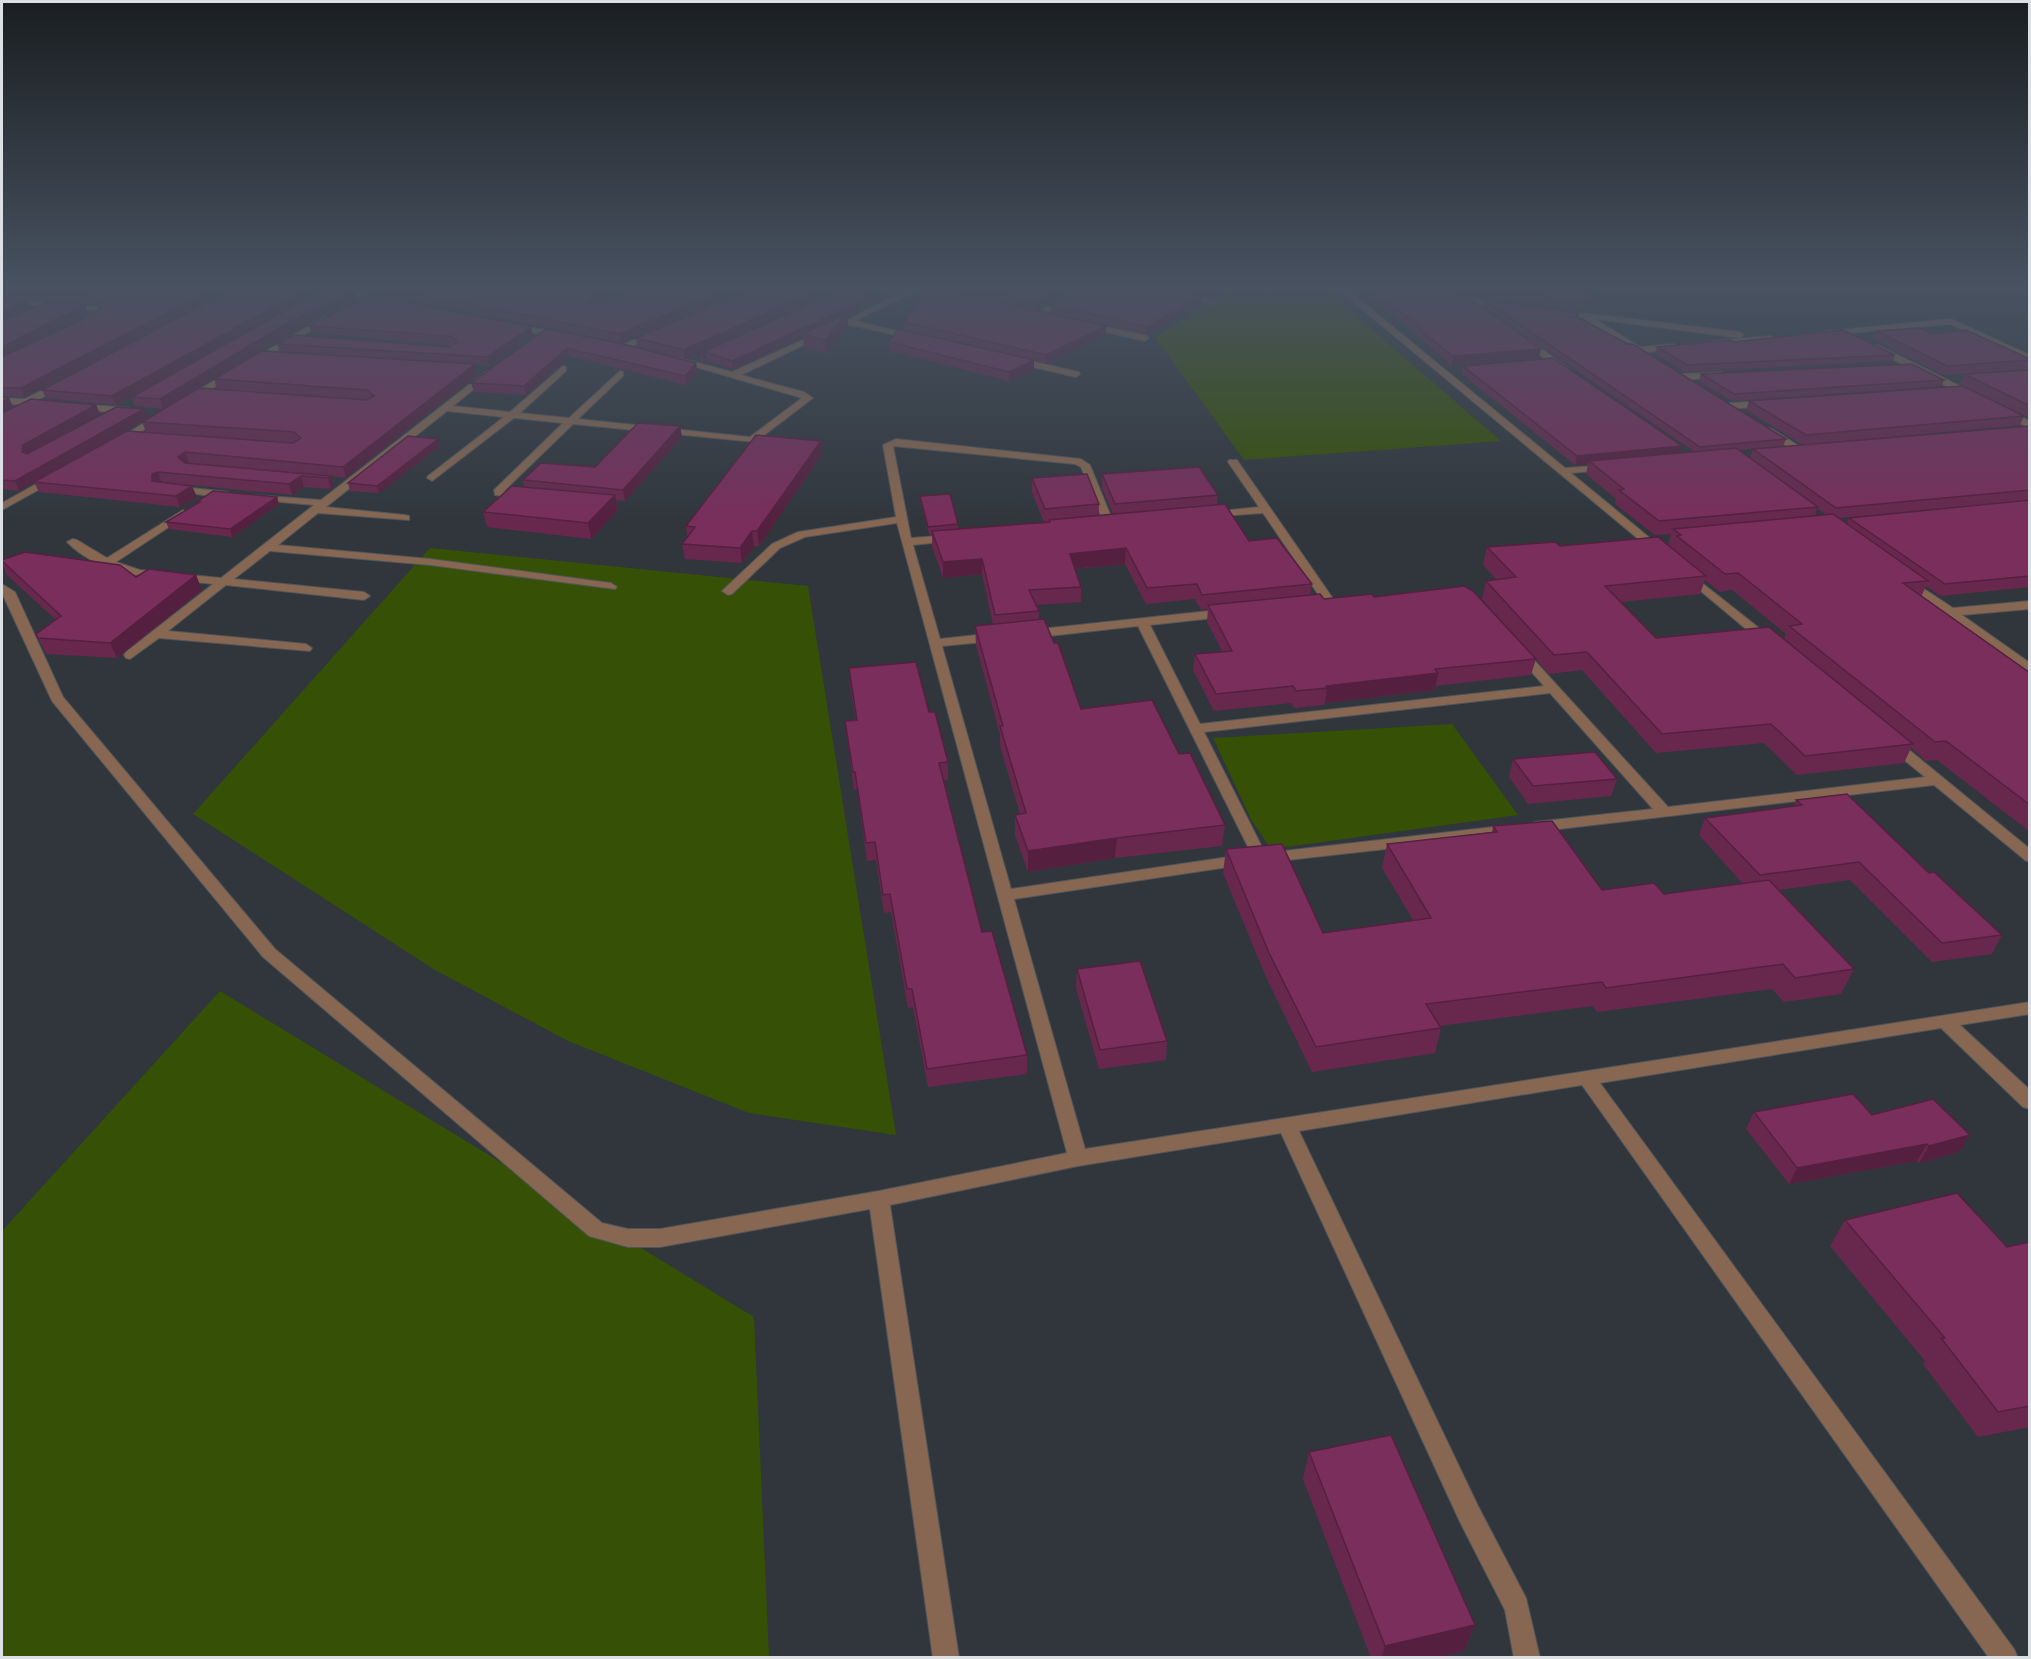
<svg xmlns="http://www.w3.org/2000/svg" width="2031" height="1659" font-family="'Roboto Condensed',sans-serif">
<rect width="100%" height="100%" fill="#30363c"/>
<g fill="#365105">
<polygon points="1233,290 1326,290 1501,441 1244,460 1155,337"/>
<polygon points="430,548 808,586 896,1135 749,1113 568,1041 435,970 193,814"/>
<polygon points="1452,724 1518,815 1271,849 1252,821 1213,738"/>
<polygon points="220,991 754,1317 769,1657 2,1657 2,1231"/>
</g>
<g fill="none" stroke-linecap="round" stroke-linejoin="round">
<defs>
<g id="minor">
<polygon points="328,290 345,290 389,301 385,303"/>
<polygon points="907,290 918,290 855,321 918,336 918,340 841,323"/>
<polygon points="1075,290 1085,290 1040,317 1033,315"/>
<polygon points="1148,290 1166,290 1217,302 1213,304"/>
<polygon points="1339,290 1348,290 1565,468 1609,465 1610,467 1605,470 1571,473 1662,548 1662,552 1654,552"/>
<polygon points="1454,297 1504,303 1508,305 1504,307 1451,301 1450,299"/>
<polygon points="2,298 99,307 103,309 100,316 86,323 82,321 94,311 2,302"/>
<polygon points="1558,310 1740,332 1744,335 1740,338 1595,319 1640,347 1674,344 1678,347 1674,350 1648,352 1651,355 1647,358 1582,317 1555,314 1555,310"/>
<polygon points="324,317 331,319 256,363 249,361"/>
<polygon points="1951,319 2030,355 2030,361 1950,324 1827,335 1823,333 1827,331"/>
<polygon points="1086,323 1145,335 1149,338 1145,341 1083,327 1082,325"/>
<polygon points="512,324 562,333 566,336 562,339 509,328 509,324"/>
<polygon points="652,332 659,334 625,349 618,347"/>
<path d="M 818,333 L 825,335 L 741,375 L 804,392 L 813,398 L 755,442 L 573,424 L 504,491 L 526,494 L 526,498 L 522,499 L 495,495 L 494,490 L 563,423 L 514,418 L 432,481 L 427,478 L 428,476 L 504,417 L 447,411 L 326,507 L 405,515 L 409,516 L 409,520 L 318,513 L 278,545 L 430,559 L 611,583 L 617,587 L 615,589 L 430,565 L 270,551 L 234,579 L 364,592 L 370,596 L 364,600 L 226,585 L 168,631 L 306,644 L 312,648 L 310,651 L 159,638 L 130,659 L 126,658 L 124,655 L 126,652 L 213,584 C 166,579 103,579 67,542 L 73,539 L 77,540 L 107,558 L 183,510 L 188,513 L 187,515 L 116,562 L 140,570 L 221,578 L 314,505 L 258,500 L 253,497 L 254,495 L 321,500 L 488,370 L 492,373 L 491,375 L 453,406 L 510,412 L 563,366 L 566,367 L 566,371 L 520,413 L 569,418 L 620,371 L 623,372 L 623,376 L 578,419 L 750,437 L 802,398 L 672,360 L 676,357 L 732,372 Z"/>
<polygon points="1770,336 1773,337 1773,341 1713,347 1709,344 1713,341"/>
<polygon points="1522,339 1528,339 1571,370 1564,372 1522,343"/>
<polygon points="1877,345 1974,393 1976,395 1968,397 1874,350 1873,348"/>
<polygon points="1014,357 1079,372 1080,374 1076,377 1011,362 1010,360"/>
<polygon points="230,371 237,373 192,401 184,399"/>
<polygon points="1721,372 1724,373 1724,377 1682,380 1678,377 1682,374"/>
<polygon points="57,383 65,385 38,400 43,401 43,405 2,404 2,398 25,399"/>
<polygon points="1766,401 1769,402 1769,406 1730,409 1725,406 1730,403"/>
<polygon points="79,404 130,408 135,411 130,414 76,409 74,407"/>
<polygon points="2002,411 2008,411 2030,421 2030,428 2002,415"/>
<polygon points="158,414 166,416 123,443 115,441"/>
<polygon points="1769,428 1772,429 1805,450 1796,452 1766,433 1764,431"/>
<polygon points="896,439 1081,459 1090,465 1114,524 1109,527 1104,524 1081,467 1075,464 893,446 911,538 951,535 957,538 951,541 913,545 940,639 995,633 1001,637 995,641 942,646 1011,889 1242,855 1250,860 1242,865 1014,899 1085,1149 2030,1002 2030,1014 1960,1025 2030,1090 2030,1109 2023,1107 1941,1028 1600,1083 2014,1649 2018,1658 1989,1658 1582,1085 1299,1131 1478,1506 1526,1598 1540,1658 1514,1658 1505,1610 1460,1522 1281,1133 1078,1166 890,1205 959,1658 933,1658 870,1209 660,1247 628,1247 589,1236 263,957 52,701 2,593 2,584 15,592 63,697 275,949 602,1223 628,1229 660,1229 879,1191 1067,1153 897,523 805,537 780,548 732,594 728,595 722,591 772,544 798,532 896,517 883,445"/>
<polygon points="1229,460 1237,460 1336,603 1334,606 1326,606 1263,513 1207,517 1207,513 1211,512 1259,507 1228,462"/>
<polygon points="54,474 59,477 58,479 2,510 2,503"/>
<polygon points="174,486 228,492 233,495 228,498 170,491 169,489"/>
<polygon points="1688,572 1773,639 1775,642 1773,645 1765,645 1684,577 1684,573"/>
<polygon points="1906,577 1953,608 2030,601 2030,609 1962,615 2030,663 2030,673 1902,582 1900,580"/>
<polygon points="1228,609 1232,610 1232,616 1150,625 1200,724 1544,686 1514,652 1520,648 1524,649 1668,807 1925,777 1887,746 1885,743 1892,739 1897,740 2030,849 2030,862 2025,860 1934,785 1534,832 1529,830 1527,827 1534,822 1653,809 1550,693 1204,732 1265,853 1511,825 1519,830 1511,835 1260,863 1255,861 1138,626 1031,638 1025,634 1031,630"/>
</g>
</defs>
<use href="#minor" stroke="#4f555a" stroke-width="2"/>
<use href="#minor" fill="#876751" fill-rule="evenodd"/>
</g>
<g fill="#68284e" fill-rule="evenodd">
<polygon points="2,290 229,290 24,397 2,396 2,357 86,318 98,310 100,305 2,296"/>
<polygon points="231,290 320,290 116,405 46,398 42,390"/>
<polygon points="359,290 627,290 594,305 597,305 631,290 745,290 621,342"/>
<polygon points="750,290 685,359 637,346 636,338"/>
<polygon points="926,290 1070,290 1036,310 976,297 1106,335 1046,364 1034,361 1034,370 1009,381 890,351 889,342 904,330 904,322"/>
<polygon points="1177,290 1225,290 1211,298 1202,296 1201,304 1147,335 1051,313 1051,305"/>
<polygon points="1359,290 1432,290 1539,357 1451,365 1418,337 1418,335"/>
<polygon points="1435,290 1597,290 1584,310"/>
<polygon points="356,299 289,333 163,409 135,406 132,397"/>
<path d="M 1484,300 L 1579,313 L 1578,318 L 1786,439 L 1783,446 L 1738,450 L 1750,458 L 1753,449 L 2030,426 L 2030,587 L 1940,596 L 1926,586 L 1921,597 L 2030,673 L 2030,832 L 1937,760 L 1926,761 L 1911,748 L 1904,763 L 1797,775 L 1764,743 L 1656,753 L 1582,670 L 1549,674 L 1482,599 L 1486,581 L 1497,580 L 1483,565 L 1487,547 L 1668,545 L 1671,534 L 1655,535 L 1615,504 L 1616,499 L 1586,474 L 1588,464 L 1575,465 L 1462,374 L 1463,366 L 1680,453 L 1695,452 L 1483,306 ZM 1963,507 L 1849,518 L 1847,524 L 1838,518 ZM 1817,508 L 1826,515 L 1815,516 ZM 1705,580 L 1720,592 L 1732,590 L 1786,634 L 1784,639 L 1656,638 L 1621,602 L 1700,594 Z"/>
<polygon points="862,309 847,316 848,326 826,353 804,347 803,337 733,369 707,361 704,363 701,362 699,354"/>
<polygon points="309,326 531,327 532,334 488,365 280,351 277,344 450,347 453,345 311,333"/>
<polygon points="546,329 697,372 686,385 569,356 526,395 474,392 471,383"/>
<polygon points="1876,331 2030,359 2030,366 2028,369 1943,375 1873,339"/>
<polygon points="1734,342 1895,355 1893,361 1685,372 1655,354 1657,347"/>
<polygon points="475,364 477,374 346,478 331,476 334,487 331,489 304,487 292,495 190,485 197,497 180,507 39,492 34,482 19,491 2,489 2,413 96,405 100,414 27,454 148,418 62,466 146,432 142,422 368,400 217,389 214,379"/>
<polygon points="2030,370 2030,418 1960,384 1964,374"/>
<polygon points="1701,374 1944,380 1942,386 1732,401 1699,381"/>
<polygon points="1749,401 2024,416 2020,425 1803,445 1746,410"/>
<polygon points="680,426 682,437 625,501 616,500 618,510 591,539 487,527 483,512 524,487 523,480 595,467"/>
<polygon points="440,446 379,493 350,491 348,483"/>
<polygon points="822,454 759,546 754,546 742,563 685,559 682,544 687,537 686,526"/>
<polygon points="1102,474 1218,495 1217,505 1249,541 1312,584 1310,595 1324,599 1374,597 1536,659 1531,675 1436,686 1435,690 1325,703 1324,705 1294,708 1291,703 1214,711 1193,670 1195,654 1222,651 1207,622 1208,609 1201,610 1195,599 1146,604 1125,564 1075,569 1081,587 1081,602 1036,605 1039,611 1038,620 1081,709 1179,754 1225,825 1222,846 1115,858 1028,872 1015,835 1015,815 1020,814 1000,746 1000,735 976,645 975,626 993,624 982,574 943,578 932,546 932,534 929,534 921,503 920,496 958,524 958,529 1044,522 1032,493 1032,478 1099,504 1099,516 1113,514 1102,488"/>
<polygon points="277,497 279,504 232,537 169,529 166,522 197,503 197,502"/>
<polygon points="2,560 136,577 196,575 202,590 117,658 46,654 36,634 56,620 7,575 2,563"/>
<polygon points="849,668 929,712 948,762 948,780 944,780 982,932 1027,1055 1027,1074 928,1087 913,1007 908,1008 891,912 884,913 876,860 867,861 857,789 854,790 847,738 845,721 856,720 850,685"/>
<polygon points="1513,759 1617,779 1611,796 1528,804 1509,777"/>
<polygon points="1796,800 1929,873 2002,935 1992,954 1932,962 1850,880 1779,890 1854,969 1841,994 1784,1002 1772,989 1597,1012 1593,1006 1439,1026 1441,1028 1435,1053 1312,1072 1266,977 1223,873 1226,849 1323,933 1413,920 1382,868 1387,844 1492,832 1493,826 1602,890 1664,894 1743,884 1699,835 1705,818 1794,806"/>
<polygon points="1077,969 1167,1041 1166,1060 1099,1069 1076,988"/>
<polygon points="1754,1112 1872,1115 1959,1152 1919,1163 1917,1161 1789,1184 1746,1129"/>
<polygon points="1845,1220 2007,1247 2030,1242 2030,1427 1978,1437 1923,1364 1925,1361 1830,1246"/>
<polygon points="1309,1452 1475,1625 1464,1651 1435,1658 1371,1658 1303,1479"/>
</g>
<g fill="#552040">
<polygon points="211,290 229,290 24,397 21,388"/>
<polygon points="304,290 320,290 116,405 112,396"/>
<polygon points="608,290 627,290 589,307 587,302 588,299"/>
<polygon points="726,290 745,290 621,342 619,334"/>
<polygon points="819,290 837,290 685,359 684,350"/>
<polygon points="871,290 877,290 862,309 847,316 848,326 826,353 825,340 803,334 803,337 733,369 732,361"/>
<polygon points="1056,290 1070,290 1036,310 1036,302"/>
<polygon points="1212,290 1225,290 1211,298"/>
<polygon points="1593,290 1597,290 1584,310 1586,302"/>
<polygon points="354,291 356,299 289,333 163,409 160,399 286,324"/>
<polygon points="1202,296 1201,304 1147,335 1147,327"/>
<polygon points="27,300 31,307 2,321 2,311"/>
<polygon points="85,305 88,313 2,357 2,347"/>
<polygon points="1106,326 1106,335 1046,364 1046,355"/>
<polygon points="531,327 532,334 488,365 487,357"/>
<polygon points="567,348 569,356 526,395 524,386"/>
<polygon points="1541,349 1539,357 1451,365 1453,356"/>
<polygon points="705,352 707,361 704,363 703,355"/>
<polygon points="1034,360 1034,370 1009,381 1009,372"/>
<polygon points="696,363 697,372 686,385 685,376"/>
<polygon points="475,364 477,374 346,478 343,467"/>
<polygon points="9,398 13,407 2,413 2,402"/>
<polygon points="96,405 100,414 27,454 22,452 23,445"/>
<polygon points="144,409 148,418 19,491 15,481"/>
<polygon points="680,426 682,437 625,501 623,490"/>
<polygon points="438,439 440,446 379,493 377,486"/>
<polygon points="821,441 822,454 759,546 757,531"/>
<polygon points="1682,446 1680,455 1589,461 1588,464 1575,465 1577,456"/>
<polygon points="185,452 189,463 182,467 178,457"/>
<polygon points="158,472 162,483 152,481 152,474"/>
<polygon points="301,476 304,487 292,495 289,484"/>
<polygon points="331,476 334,487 331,489 328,478"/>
<polygon points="192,486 197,497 180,507 176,496"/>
<polygon points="615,495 618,510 591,539 588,523"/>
<polygon points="277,497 279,504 232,537 230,529"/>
<polygon points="752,531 754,546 742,563 740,548"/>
<polygon points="1126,548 1125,564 1070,569 1070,554"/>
<polygon points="982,559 982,574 943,578 943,562"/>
<polygon points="196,575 202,590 117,658 110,643"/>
<polygon points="1438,673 1435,690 1325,703 1327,688 1326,686"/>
<polygon points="1117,838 1115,858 1028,872 1028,851"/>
<polygon points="1970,1135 1959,1152 1919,1163 1929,1146"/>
<polygon points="1927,1144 1917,1161 1789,1184 1797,1168"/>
<polygon points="1475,1625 1464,1651 1435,1658 1381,1658 1385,1646"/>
</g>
<g fill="#792e5b" stroke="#552040" stroke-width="1.5">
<polygon points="23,290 211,290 21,388 2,388 2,357 86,318 98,310 102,300 96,297"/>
<polygon points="231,290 304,290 112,396 42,390"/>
<polygon points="322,290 354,291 286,324 160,399 132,397"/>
<polygon points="396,290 608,290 588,299 587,302 597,305 631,290 726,290 619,334"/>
<polygon points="750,290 819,290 684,350 636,338"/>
<polygon points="841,290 871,290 862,301 732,361 705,352 703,355 699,354"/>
<polygon points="926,290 945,290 1106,326 1046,355 904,322"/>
<polygon points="981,290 1056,290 1036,302"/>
<polygon points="1076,290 1176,290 1202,296 1147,327 1051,305"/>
<polygon points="1371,290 1432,290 1465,295 1541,349 1453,356 1419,329 1423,329"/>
<polygon points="1498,290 1593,290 1586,302"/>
<polygon points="370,295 531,327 487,357 277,344 293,335 450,347 456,343 456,340 450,336 309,326"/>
<polygon points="2,297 27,300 2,311"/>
<polygon points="1484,300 1579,313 1576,317 1628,344 1633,344 1786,439 1700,447"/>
<polygon points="47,302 85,305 2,347 2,321"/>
<polygon points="847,314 825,340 803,334"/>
<polygon points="1920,328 1932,334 1966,330 2030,359 2030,360 1947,366 1876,331"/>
<polygon points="546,329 619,343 696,363 685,376 567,348 524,386 471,383"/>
<polygon points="898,329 1034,360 1009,372 889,342"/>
<polygon points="1843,330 1895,355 1687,365 1657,347 1730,340 1734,342"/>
<polygon points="262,351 475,364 343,467 185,452 178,457 185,463 331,476 328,478 301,476 289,484 158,472 152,474 152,481 192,486 176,496 34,482 127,431 293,443 301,438 294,432 142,422 199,388 367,400 374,396 367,390 214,379"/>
<polygon points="1553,358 1682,446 1577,456 1463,366"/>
<polygon points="1912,364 1944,380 1734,394 1701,374"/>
<polygon points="2030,370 2030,406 1964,374"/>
<polygon points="1963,386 2024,416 1806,435 1749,401"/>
<polygon points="2,397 9,398 2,402"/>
<polygon points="31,399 96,405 23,445 22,452 27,454 116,407 144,409 15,481 2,480 2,413"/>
<polygon points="638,423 680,426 623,490 523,480 541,463 595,467"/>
<polygon points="2030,426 2030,490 1836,508 1753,449"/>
<polygon points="756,435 821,441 757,531 752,531 740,548 682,544 695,527 686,526"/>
<polygon points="408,436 438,439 377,486 348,483"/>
<polygon points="1736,448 1818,507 1659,521 1619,490 1624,489 1589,461"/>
<polygon points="1199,467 1218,495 1115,504 1102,474"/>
<polygon points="1087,474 1099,504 1045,509 1032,478"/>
<polygon points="512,486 615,495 588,523 483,512"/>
<polygon points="213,491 277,497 230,529 166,522 200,502 197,502"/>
<polygon points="950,494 958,524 928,527 920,496"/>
<polygon points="2030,500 2030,576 1945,584 1849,518"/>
<polygon points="1225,504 1249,541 1277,538 1312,584 1202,595 1197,584 1147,588 1126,548 1070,554 1081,587 1029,590 1039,611 995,615 982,559 943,562 932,531 1050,522 1049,520"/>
<polygon points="1833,514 1928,581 1903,583 2030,673 2030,805 1946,741 1935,742 1789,626 1802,624 1738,573 1725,574 1677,536 1681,535 1673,529"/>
<polygon points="1658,537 1706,576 1605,586 1656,638 1769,627 1913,744 1805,756 1771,724 1662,734 1587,652 1554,655 1486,581 1516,577 1487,547 1555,542 1560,546"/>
<polygon points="25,552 120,565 136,577 149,569 196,575 110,643 38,638 36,634 61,616 2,561 2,560"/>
<polygon points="1464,586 1473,591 1536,659 1435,669 1438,673 1326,686 1327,688 1296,691 1293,686 1216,694 1195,654 1232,651 1208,605 1320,594 1324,599 1372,594 1374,597"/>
<polygon points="1044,619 1054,643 1058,643 1081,709 1152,700 1179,754 1190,753 1225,825 1117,838 1028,851 1015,815 1026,813 1000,726 1003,726 975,626"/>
<polygon points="916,662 929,712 935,712 948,762 939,763 982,932 992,931 1027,1055 927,1069 912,989 907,989 890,894 883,895 875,842 866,843 855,772 853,772 845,721 857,720 849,668"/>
<polygon points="1595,752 1617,779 1533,786 1513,759"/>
<polygon points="1847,794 1929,873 1934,872 2002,935 1942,943 1859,862 1760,875 1705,818 1802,805 1796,800"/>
<polygon points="1552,821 1602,890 1654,883 1664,894 1769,880 1854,969 1795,978 1783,964 1606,988 1602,982 1426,1004 1441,1028 1316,1047 1269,953 1226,849 1282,844 1323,933 1431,918 1387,844 1497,832 1493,826"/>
<polygon points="1140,961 1167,1041 1100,1050 1077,969"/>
<polygon points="1853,1094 1872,1115 1933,1099 1970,1135 1929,1146 1927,1144 1797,1168 1754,1112"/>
<polygon points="1957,1193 2007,1247 2030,1242 2030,1406 1998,1412 1941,1338 1945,1338 1845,1220"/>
<polygon points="1391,1435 1475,1625 1385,1646 1309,1452"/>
</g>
<linearGradient id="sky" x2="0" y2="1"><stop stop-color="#1a1e21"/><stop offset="0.55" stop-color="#485261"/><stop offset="1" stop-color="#485261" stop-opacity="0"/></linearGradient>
<rect width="2031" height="523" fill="url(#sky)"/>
<rect width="2031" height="1659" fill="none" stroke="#dce0e4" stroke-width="6"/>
</svg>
